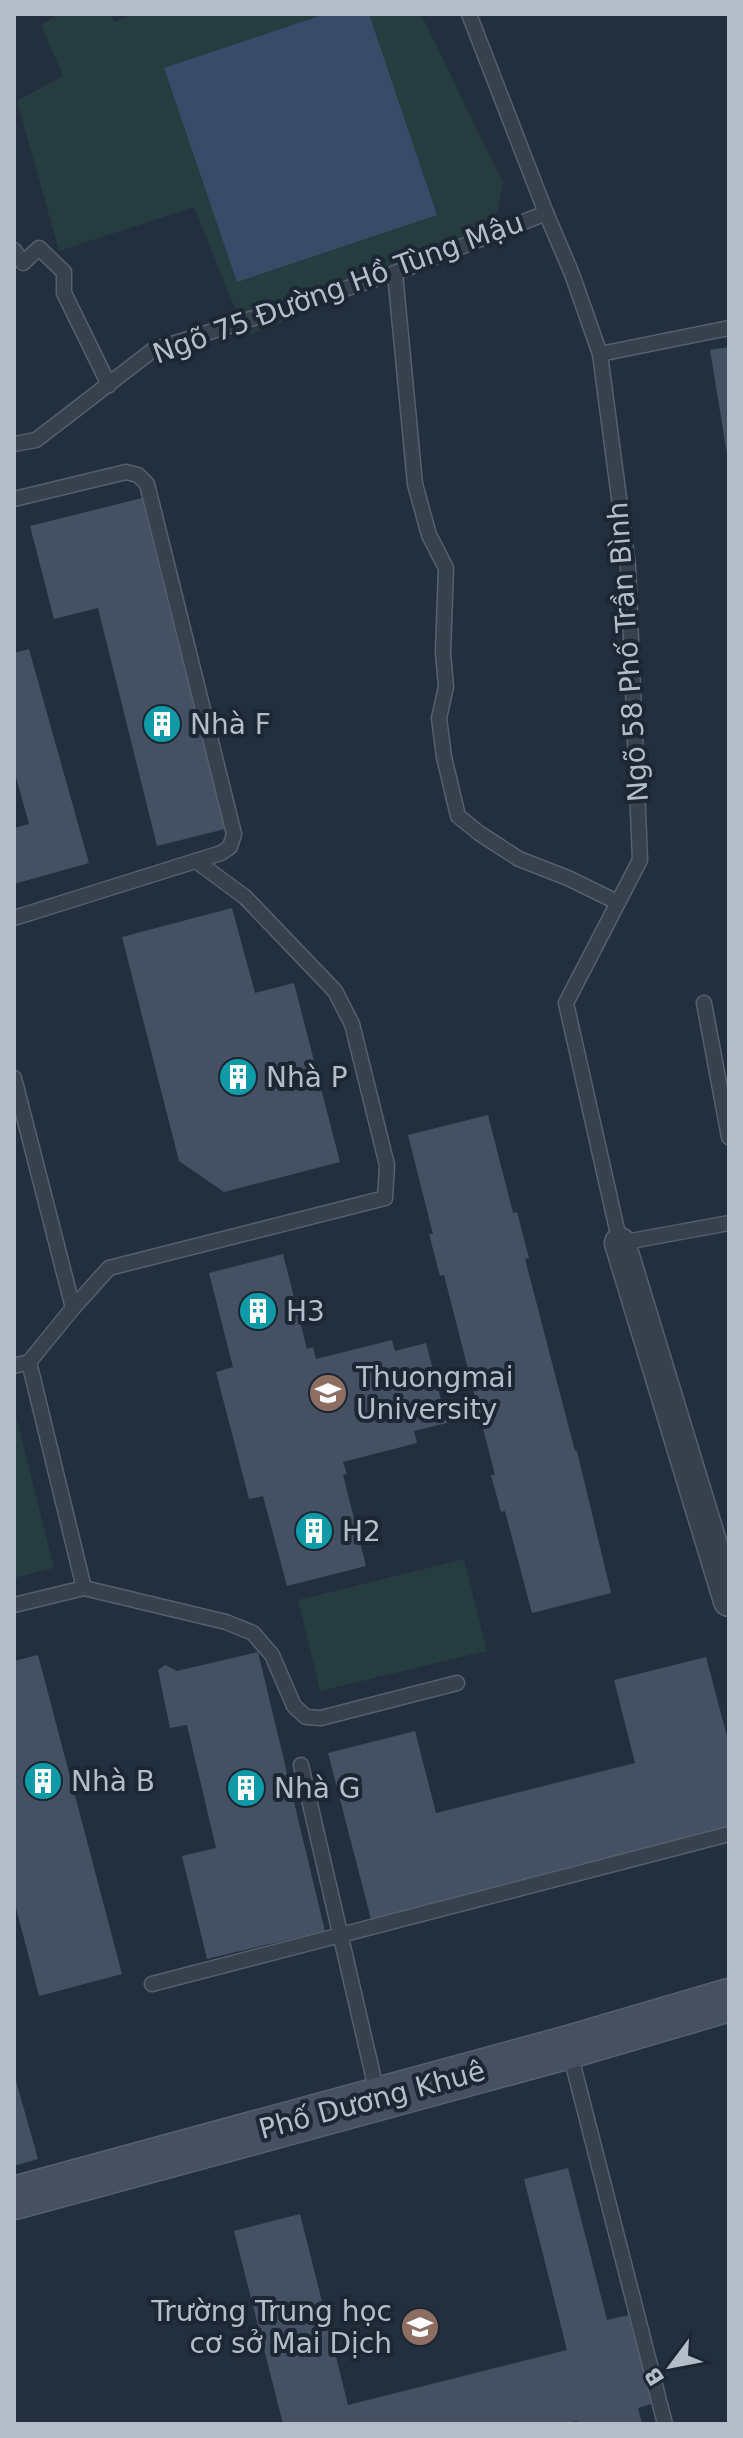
<svg xmlns="http://www.w3.org/2000/svg" width="743" height="2438" font-family="'DejaVu Sans',sans-serif">
<rect width="100%" height="100%" fill="#242f3e"/>
<g fill="#263c3f">
<polygon points="53,14 109,14 115,22 133,14 421,14 503,183 491,241 246,336 194,207 59,251 17,101 63,76 41,25 54,17"/>
<polygon points="14,1408 54,1568 14,1578"/>
<polygon points="464,1559 487,1651 320,1691 298,1600"/>
</g>
<polygon fill="#394c67" points="325,14 369,14 437,215 237,282 164,68"/>
<g fill="#455162">
<polygon points="729,347 729,454 727,454 710,350"/>
<polygon points="142,498 225,829 157,846 98,608 54,619 30,526"/>
<polygon points="29,649 89,863 14,884 14,828 29,824 14,770 14,653"/>
<polygon points="232,908 255,993 294,983 340,1162 224,1192 179,1161 122,937"/>
<polygon points="488,1115 513,1213 517,1212 529,1258 525,1259 575,1451 577,1451 611,1593 532,1613 505,1511 501,1512 491,1475 495,1475 444,1275 440,1276 429,1234 433,1234 408,1135"/>
<polygon points="283,1254 307,1349 313,1347 316,1359 392,1340 395,1351 426,1343 447,1423 414,1431 417,1443 343,1462 347,1474 343,1475 366,1566 287,1586 263,1496 249,1499 216,1372 233,1367 209,1273"/>
<polygon points="258,1652 325,1931 207,1959 182,1856 216,1848 187,1725 170,1728 158,1670 165,1665 177,1671"/>
<polygon points="38,1655 122,1974 39,1996 14,1900 14,1661"/>
<polygon points="706,1657 729,1744 729,1832 372,1923 328,1753 415,1731 436,1813 635,1763 614,1680"/>
<polygon points="14,2074 38,2159 14,2166"/>
<polygon points="568,2168 607,2320 629,2315 652,2404 638,2408 642,2424 578,2424 577,2421 563,2424 283,2424 234,2231 300,2214 348,2405 567,2350 524,2179"/>
</g>
<g fill="none" stroke-linecap="round" stroke-linejoin="round">
<defs>
<g id="lane">
<polyline points="469,14 546,213 572,274 600,354 628,566 640,860 566,1003 620,1243 729,1223"/>
<polyline points="14,250 23,263 39,248 64,272 64,293 109,385"/>
<polyline points="395,273 415,484 429,535 446,568 443,652 446,687 439,718 444,757 458,816 479,833 519,859 568,878 617,902"/>
<polyline points="600,354 729,328"/>
<polyline points="14,444 36,440 153,350 395,273 546,213"/>
<polyline points="14,499 126,472 138,475 147,484 234,834 230,847 221,853 14,918"/>
<polyline points="704,1003 729,1137"/>
<polyline points="14,1078 73,1308 29,1362 14,1366"/>
<polyline points="73,1308 109,1268 385,1198 387,1165 352,1024 335,991 245,897 196,861"/>
<polyline points="29,1362 84,1588"/>
<polyline points="14,1605 84,1588 226,1622 253,1633 272,1655 294,1706 306,1717 321,1718 457,1683"/>
<polyline points="301,1765 378,2097"/>
<polyline points="152,1984 729,1834"/>
<polyline points="569,2049 665,2424"/>
</g>
<polyline id="street" points="620,1243 729,1601"/>
<polyline id="secondary" points="14,2198 569,2047 729,2000"/>
</defs>
<use href="#lane" stroke="#565f6c" stroke-width="17"/>
<use href="#street" stroke="#565f6c" stroke-width="33"/>
<use href="#secondary" stroke="#565f6c" stroke-width="45"/>
<use href="#lane" stroke="#38414e" stroke-width="14"/>
<use href="#street" stroke="#38414e" stroke-width="30"/>
<use href="#secondary" stroke="#465061" stroke-width="42"/>
</g>
<defs>
<symbol id="building-disc" viewBox="-11 -11 22 22"><circle r="9.5" fill="#0f9aa8" stroke="#1d2633"/><path d="M-4-6H4V6H1V3H-1V6H-4ZM-2.5-4.3h1.7v1.8h-1.7ZM.8-4.3h1.7v1.8H.8ZM-2.5-1h1.7V.8h-1.7ZM.8-1h1.7V.8H.8Z" fill="#fff"/></symbol>
<symbol id="university-disc" viewBox="-11 -11 22 22"><circle r="9.5" fill="#8d6e63" stroke="#1d2633"/><path d="M0-5L7-2L0 1L-7-2ZM-4 1L0 2.5L4 1V4Q0 6-4 4Z" fill="#fff"/></symbol>
<symbol id="school-disc" viewBox="-11 -11 22 22"><circle r="9.5" fill="#8d6e63" stroke="#1d2633"/><path d="M0-5L7-2L0 1L-7-2ZM-4 1L0 2.5L4 1V4Q0 6-4 4Z" fill="#fff"/></symbol>
</defs>
<g fill-rule="evenodd">
<use href="#building-disc" x="140" y="702" width="44" height="44"/>
<use href="#building-disc" x="216" y="1055" width="44" height="44"/>
<use href="#building-disc" x="236" y="1289" width="44" height="44"/>
<use href="#university-disc" x="306" y="1371" width="44" height="44"/>
<use href="#building-disc" x="292" y="1509" width="44" height="44"/>
<use href="#building-disc" x="21" y="1759" width="44" height="44"/>
<use href="#building-disc" x="224" y="1766" width="44" height="44"/>
<use href="#school-disc" x="398" y="2305" width="44" height="44"/>
</g>
<g text-anchor="middle" dominant-baseline="central" stroke-width="8" stroke-linejoin="round" paint-order="stroke">
<g font-size="28" fill="#b4bcc9" stroke="#1d2633">
<text transform="translate(338 288) rotate(-20)">Ngõ 75 Đường Hồ Tùng Mậu</text>
<text transform="translate(628 652) rotate(-94)">Ngõ 58 Phố Trần Bình</text>
<text transform="translate(372 2100) rotate(-15)">Phố Dương Khuê</text>
</g>
<g font-size="28" fill="#b4bcc9" stroke="#1d2633" text-anchor="start">
<text x="190" y="724">Nhà F</text>
<text x="266" y="1077">Nhà P</text>
<text x="286" y="1311">H3</text>
<text x="356" y="1377">Thuongmai<tspan x="356" dy="32">University</tspan></text>
<text x="342" y="1531">H2</text>
<text x="71" y="1781">Nhà B</text>
<text x="274" y="1788">Nhà G</text>
<text x="392" y="2311" text-anchor="end">Trường Trung học<tspan x="392" dy="32">cơ sở Mai Dịch</tspan></text>
</g>
</g>
<rect width="743" height="2438" fill="none" stroke="#b4bcc9" stroke-width="32"/>
<g transform="translate(671 2366) rotate(238)" stroke="#1d2633" stroke-width="6" paint-order="stroke">
<path d="M0-6L14 30L0 20L-14 30Z" fill="#b4bcc9"/>
<text y="-12" font-size="22" font-weight="bold" text-anchor="middle" fill="#b4bcc9">B</text>
</g>
</svg>
